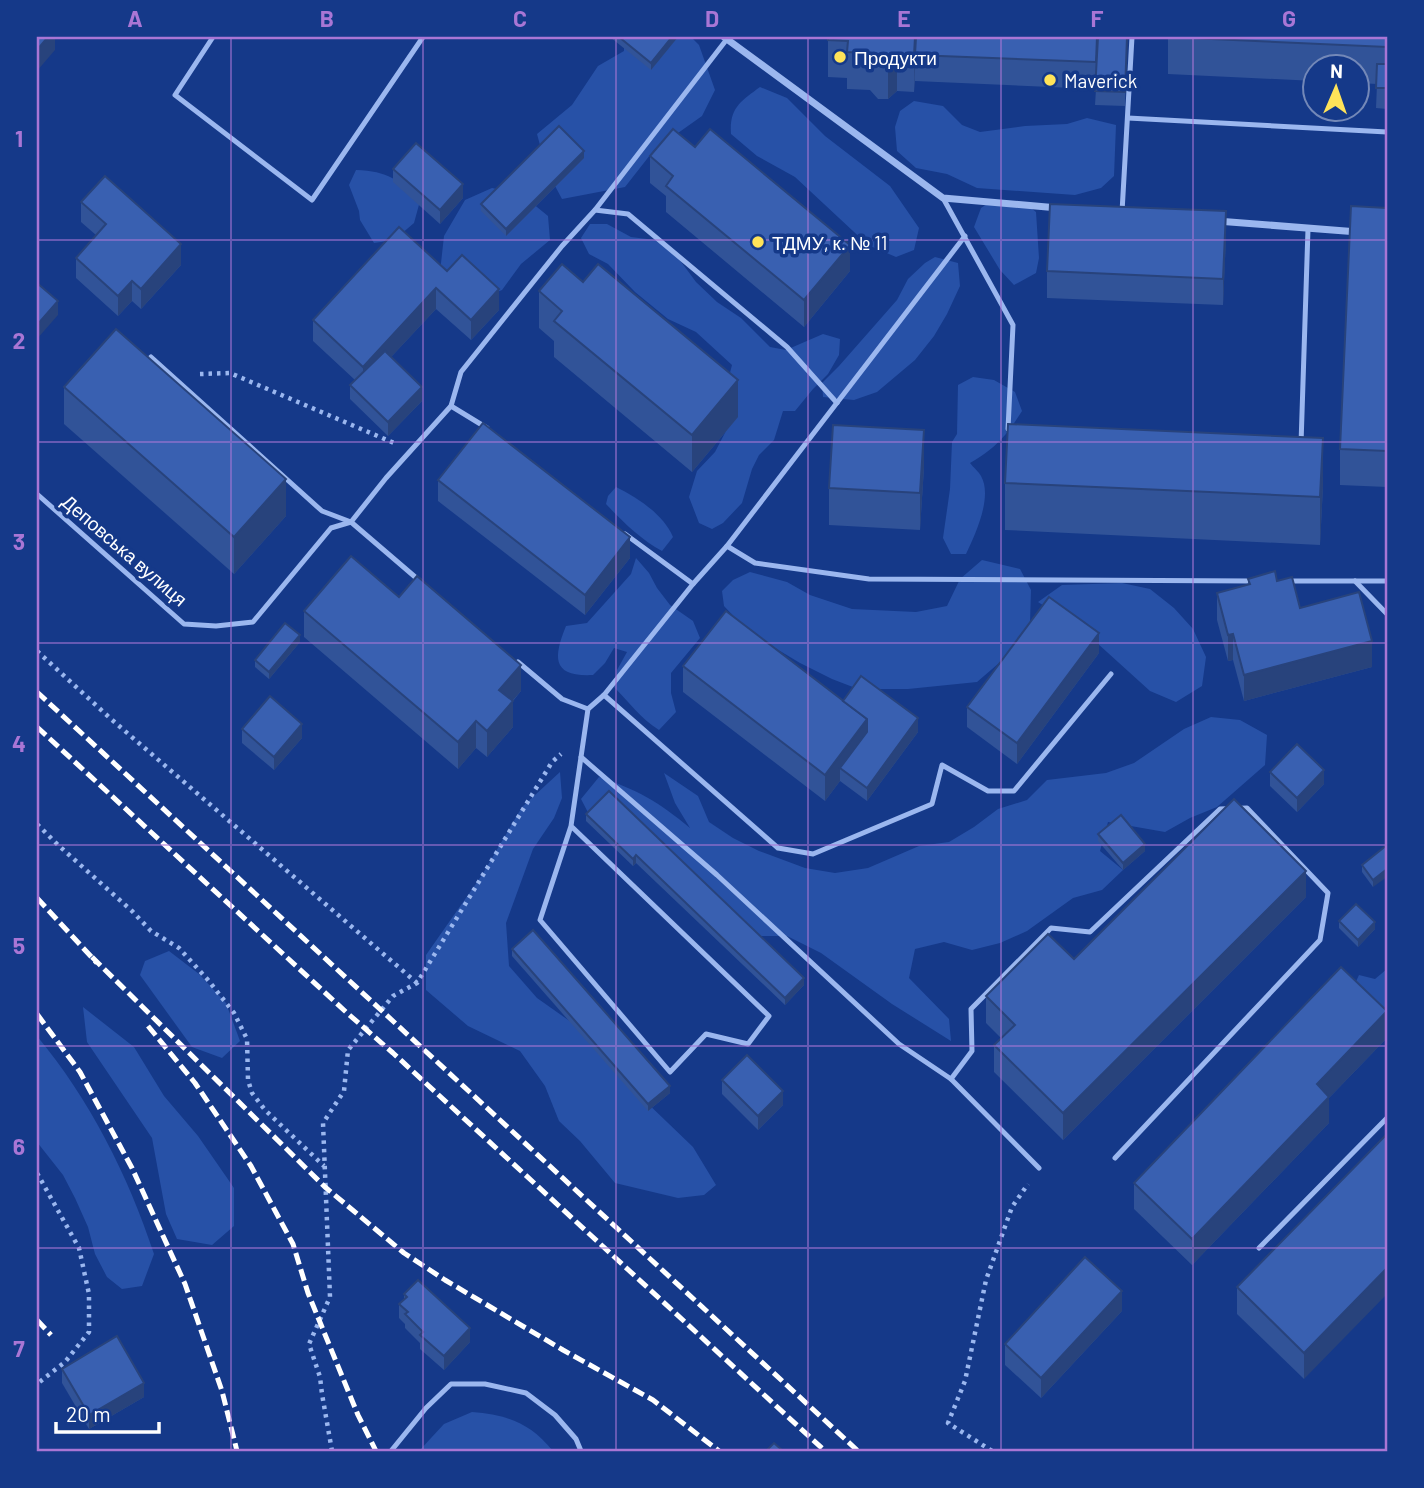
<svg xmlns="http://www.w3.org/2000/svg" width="1424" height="1488" font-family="Barlow,sans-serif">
<rect width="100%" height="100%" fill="#153989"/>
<g fill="#2751a7">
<polygon points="624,37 691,37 699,45 715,90 702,116 654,150 625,187 562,199 547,171 537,134 572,105 598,66 624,51"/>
<path d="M 760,87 L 787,98 L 825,136 L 890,186 L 919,228 L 914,250 L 896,257 L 868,245 L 795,177 L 757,156 L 731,134 C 729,108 741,101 760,87 Z"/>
<polygon points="914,101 943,106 962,125 980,132 1025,126 1067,124 1087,118 1116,125 1114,176 1101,188 1075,195 977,188 947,174 916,168 897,151 895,127 900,111"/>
<path d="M 356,170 C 388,171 399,180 420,201 L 414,223 L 394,240 L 374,243 L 360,220 L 359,211 L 349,185 Z"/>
<polygon points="492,188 521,194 548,216 550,240 521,264 502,290 476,301 440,272 444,236 465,200"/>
<path d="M 993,200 C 1012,201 1021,199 1036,212 L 1039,258 L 1036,273 L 1014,285 L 1000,270 L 974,227 L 981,208 Z"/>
<polygon points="590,224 607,224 631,237 655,240 679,259 696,282 717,302 741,318 770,347 786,350 823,334 840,339 839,355 828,374 813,389 795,411 783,411 774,440 759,455 752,469 742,503 723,523 712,529 699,523 689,497 697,471 715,452 727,429 726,388 732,365 696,332 668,319 635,292 608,264 589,254 581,238"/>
<polygon points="935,257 958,263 960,286 947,314 934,336 915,360 877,392 854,400 823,397 822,383 839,366 897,300 908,279 925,263"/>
<path d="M 973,377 L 994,380 L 1015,392 L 1022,411 C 1006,436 996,448 970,463 C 973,467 979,472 981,476 C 993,497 975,535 966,554 L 951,554 L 943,538 L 950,489 L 952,442 L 957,434 L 958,385 Z"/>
<path d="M 616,487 C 638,498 663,514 673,537 L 662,551 C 640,539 623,522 606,504 L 608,496 Z"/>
<path d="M 636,558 L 649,573 L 657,588 L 670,605 L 693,621 L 700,638 L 671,673 L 671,693 L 676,712 L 659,730 C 641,719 629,702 614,687 L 617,670 L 627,652 L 614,648 L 605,663 L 593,675 C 552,677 553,658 566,626 L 587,623 L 631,574 Z"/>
<polygon points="982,560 1020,569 1031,590 1030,624 1019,646 977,682 908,689 858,689 832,679 800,663 765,642 740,623 724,606 722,591 733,580 750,572 787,582 810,595 852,609 916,612 947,606 960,579"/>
<polygon points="1122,583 1150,589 1174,608 1193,629 1206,657 1202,686 1176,702 1150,691 1086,633 1038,602 1062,585"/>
<path d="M 1211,717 L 1240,720 L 1267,735 L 1265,765 L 1217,807 L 1190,818 L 1165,832 L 1108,822 L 1100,851 L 1123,870 L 1102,890 L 1073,898 L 1027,931 L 1000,943 L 972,950 L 944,942 L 915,949 L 909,978 L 949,1019 L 951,1041 L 892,1004 L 821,953 L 787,936 L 758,936 L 594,824 L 581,799 L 599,777 C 636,789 659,802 690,828 L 675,803 L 664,773 L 698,796 L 709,822 L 733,838 L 759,851 L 805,868 L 835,873 L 868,868 L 919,846 L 949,842 L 974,827 L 998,809 L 1027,800 L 1047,780 L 1106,773 L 1134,763 L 1184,729 Z"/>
<polygon points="560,772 562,798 554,818 533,849 506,923 509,966 537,998 598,1041 642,1098 693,1147 716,1185 704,1195 678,1198 615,1183 580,1141 559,1121 545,1086 520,1051 468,1026 426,990 426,955 482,875 522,807"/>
<polygon points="169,951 199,974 226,1003 240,1041 222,1058 192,1047 140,975 145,961"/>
<polygon points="1387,969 1387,1035 1381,1021 1352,990 1359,975 1375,979"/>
<polygon points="83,1007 134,1047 164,1096 198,1136 234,1188 234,1226 212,1245 177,1239 166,1214 152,1138 87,1042"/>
<path d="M 37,1036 C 90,1100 128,1175 154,1254 L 142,1286 L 122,1289 L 107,1277 L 95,1254 L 88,1227 L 75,1198 L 63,1175 L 37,1142 Z"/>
<path d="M 472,1412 C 508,1415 530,1423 553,1451 L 419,1451 L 444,1424 Z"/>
</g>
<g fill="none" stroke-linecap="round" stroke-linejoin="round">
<g stroke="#9bb7ef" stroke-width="4.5" stroke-dasharray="3.5 5" stroke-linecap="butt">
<polyline points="200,374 230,373 394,443"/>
<polyline points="37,651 111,719 417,983"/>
<polyline points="37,824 58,845 132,911 151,931 179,948 208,980 234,1013 247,1039 248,1080 252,1093 265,1110 324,1166"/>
<polyline points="37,1173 79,1248 89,1294 89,1332 65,1362 37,1384"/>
<polyline points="332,1451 322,1394 320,1377 309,1344 330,1297 323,1123 344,1091 348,1050 393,996 417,983 552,762 561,754"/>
<polyline points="992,1451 948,1423 965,1381 986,1280 1012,1207 1028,1184"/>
</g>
<g stroke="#9bb7ef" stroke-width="5">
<polyline points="213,37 175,95 312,200 423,37"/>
<polyline points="1128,118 1387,132"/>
<polyline points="943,198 1013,325 1008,429"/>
<polyline points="595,210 628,214 787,347 837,403"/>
<polyline points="1122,212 1132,37"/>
<polyline points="151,357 322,511 351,522 421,582"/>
<polyline points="451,406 487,428"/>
<polyline points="1301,444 1308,229"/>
<polyline points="37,494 184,624 216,626 253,622 331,528 351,522 386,478 451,406 461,372 562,246 595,210 727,39"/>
<polyline points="625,534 693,584"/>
<polyline points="727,546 965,236"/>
<polyline points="1287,581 1387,581"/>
<polyline points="1355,581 1387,614"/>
<polyline points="518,662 562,699 588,709"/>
<polyline points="604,695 778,848 813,854 932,804 942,765 988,791 1014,791 1111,674"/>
<polyline points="571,826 540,920 670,1072 706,1034 748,1044 769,1016 571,826 581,757"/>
<polyline points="951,1079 972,1051 971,1009 1051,928 1090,932 1220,809 1247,808 1328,893 1320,940 1115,1158"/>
<polyline points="1039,1168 951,1079 899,1044 717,875 581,757 588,709 604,695 693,584 727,546 755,563 869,579 1253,581"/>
<polyline points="1259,1248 1387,1118"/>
<polyline points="391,1451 426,1408 451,1384 485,1384 526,1393 555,1415 576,1439 581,1451"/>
</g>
<g stroke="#9bb7ef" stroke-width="7">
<polyline points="724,37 943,198 1058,208"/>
<polyline points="1217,221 1358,232"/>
</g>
<g stroke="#fff" stroke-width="5" stroke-dasharray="12 5" stroke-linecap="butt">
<polyline points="37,692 858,1451"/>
<polyline points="37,727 346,1012 393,1053 825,1451"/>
<polyline points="37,898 97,963"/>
<polyline points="92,957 325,1187 404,1253 445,1280 563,1350 653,1400 719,1451"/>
<polyline points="37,1014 80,1072 132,1168 185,1284 222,1391 237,1451"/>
<polyline points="148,1026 195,1083 251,1166 293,1244 308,1293 358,1415 376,1451"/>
<polyline points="37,1320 51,1335"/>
</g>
</g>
<g fill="#315398">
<polygon points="610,37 678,37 651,70"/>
<polygon points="828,37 1127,37 1125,106 1095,105 1096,89 915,81 915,79 914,92 897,91 888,99 878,99 870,90 847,89 847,78 828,77"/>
<polygon points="1168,37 1387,37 1387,109 1376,108 1377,84 1357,83 1357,66 1315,66 1315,81 1168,74"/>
<polygon points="695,147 850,271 804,327 666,212 666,196 650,183 650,156"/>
<polygon points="584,158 506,236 481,211 481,204"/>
<polygon points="393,169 463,198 440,224 393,182"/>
<polygon points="81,202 181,265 141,309 132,301 118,316 76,278 76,258 96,235 81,222"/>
<polygon points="1387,208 1387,487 1340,485 1340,449"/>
<polygon points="1226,237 1223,305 1047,298 1047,271"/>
<polygon points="447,271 499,310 471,340 436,309 391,357 422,401 388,436 350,399 350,385 355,380 313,341 313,320"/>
<polygon points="583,282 738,417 692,472 554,357 554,341 539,328 539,291"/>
<polygon points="64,387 286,516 234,574 64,424"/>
<polygon points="924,467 920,530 829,525 829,488"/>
<polygon points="438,480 630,558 585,615 438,501"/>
<polygon points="1005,483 1323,486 1320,545 1005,530"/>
<polygon points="1248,579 1277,581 1300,608 1372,667 1244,701 1233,660 1228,661 1217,620 1217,593 1248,585"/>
<polygon points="399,597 521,691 513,701 513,727 487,757 476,748 458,769 304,637 304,611"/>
<polygon points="300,642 269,679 255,667 255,660"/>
<polygon points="1099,653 1017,764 967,727 967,707"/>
<polygon points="683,666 843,701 918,732 867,801 840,781 825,801 683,692"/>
<polygon points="242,729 302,738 274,770 242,743"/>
<polygon points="1270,772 1324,784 1297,812 1270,786"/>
<polygon points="586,814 804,985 785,1005 636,863 633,866 586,821"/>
<polygon points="1098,834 1145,851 1123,870 1098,841"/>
<polygon points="1387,845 1373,887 1362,872 1362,865"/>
<polygon points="1306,897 1063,1140 994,1072 994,1045 1001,1038 986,1023 986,996 1074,959"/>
<polygon points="1339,921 1375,929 1358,947 1339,928"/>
<polygon points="512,949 670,1093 648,1111 512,956"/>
<polygon points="1387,1038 1329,1098 1329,1123 1192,1265 1134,1209 1134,1183"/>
<polygon points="722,1080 783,1105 758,1130 722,1094"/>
<polygon points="1387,1134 1304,1379 1237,1314 1237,1287"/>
<polygon points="404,1294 470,1342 444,1370 420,1349 420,1343 405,1328 405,1324 399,1318 399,1304 404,1299"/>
<polygon points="1122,1311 1041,1398 1005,1365 1005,1344"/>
<polygon points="62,1369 144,1397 89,1429 62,1383"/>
</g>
<g fill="#28437c">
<polygon points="48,37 55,37 55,50 37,71 37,50"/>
<polygon points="672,37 678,37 651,70 651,63"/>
<polygon points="897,55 897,91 888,99 888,62"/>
<polygon points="914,55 915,55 914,92"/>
<polygon points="584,151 584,158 506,236 506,229"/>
<polygon points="463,184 463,198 440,224 440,210"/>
<polygon points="1226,211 1226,237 1223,305 1223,279"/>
<polygon points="181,244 181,265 141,309 141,289"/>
<polygon points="850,245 850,271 804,327 804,300"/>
<polygon points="132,281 132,301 118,316 118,296"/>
<polygon points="436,288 436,309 363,387 363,367"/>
<polygon points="499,289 499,310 471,340 471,320"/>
<polygon points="58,301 58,315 37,339 37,325"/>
<polygon points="738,380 738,417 692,472 692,435"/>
<polygon points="422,387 422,401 388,436 388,422"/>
<polygon points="924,430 924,467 920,530 920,493"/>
<polygon points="1323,438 1323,486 1320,545 1320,497"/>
<polygon points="286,479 286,516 234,574 234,537"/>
<polygon points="630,537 630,558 585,615 585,595"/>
<polygon points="1099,633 1099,653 1017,764 1017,743"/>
<polygon points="1233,634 1233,660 1228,661 1228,635"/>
<polygon points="300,635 300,642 269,679 269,672"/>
<polygon points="1372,641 1372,667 1244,701 1244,675"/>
<polygon points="521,665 521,691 499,716 499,690"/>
<polygon points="513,701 513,727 487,757 487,731"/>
<polygon points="918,718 918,732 867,801 867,788"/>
<polygon points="867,719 867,745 840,768 840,781 825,801 825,775"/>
<polygon points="476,721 476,748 458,769 458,742"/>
<polygon points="302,724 302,738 274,770 274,757"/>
<polygon points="1324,770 1324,784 1297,812 1297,798"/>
<polygon points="1145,844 1145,851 1123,870 1123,863"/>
<polygon points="636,855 636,863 633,866 633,859"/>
<polygon points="1387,869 1387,877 1373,887 1373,880"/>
<polygon points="1306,871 1306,897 1063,1140 1063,1113"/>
<polygon points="1375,922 1375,929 1358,947 1358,940"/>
<polygon points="804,978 804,985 785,1005 785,998"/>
<polygon points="1387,1011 1387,1038 1329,1098 1329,1123 1192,1265 1192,1239 1317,1084"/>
<polygon points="670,1086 670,1093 648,1111 648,1104"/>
<polygon points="783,1091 783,1105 758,1130 758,1116"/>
<polygon points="1387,1268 1387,1294 1304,1379 1304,1353"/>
<polygon points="1122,1291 1122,1311 1041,1398 1041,1378"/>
<polygon points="470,1328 470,1342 444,1370 444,1356"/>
<polygon points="144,1383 144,1397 89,1429 89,1415"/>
</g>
<g fill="#3960b1" stroke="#28437c" stroke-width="2">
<polygon points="37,37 48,37 37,50"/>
<polygon points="619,37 672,37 651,63"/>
<polygon points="828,37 915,37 914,55 897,55 888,62 878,62 870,53 847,52 848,41 828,40"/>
<polygon points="916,37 1097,37 1096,62 915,55"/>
<polygon points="1098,37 1127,37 1125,92 1095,91"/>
<polygon points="1168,37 1387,37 1387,47"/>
<polygon points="1377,64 1387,64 1387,88 1376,88"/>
<polygon points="559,126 584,151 506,229 481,204"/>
<polygon points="673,129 695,147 710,129 850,245 804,300 666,186 673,176 650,156"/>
<polygon points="416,143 463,184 440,210 393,169"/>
<polygon points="105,176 181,244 141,289 132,281 118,296 76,258 106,224 81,202"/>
<polygon points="1050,204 1226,211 1223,279 1047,271"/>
<polygon points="1351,206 1387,208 1387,451 1340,449"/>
<polygon points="399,227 447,271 462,255 499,289 471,320 436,288 363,367 313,320"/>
<polygon points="562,264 583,282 598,264 738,380 692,435 554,321 562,311 539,291"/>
<polygon points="37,283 58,301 37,325"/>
<polygon points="116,329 286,479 234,537 64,387"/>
<polygon points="385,351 422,387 388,422 350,385"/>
<polygon points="483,423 630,537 585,595 438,480"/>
<polygon points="1008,424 1323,438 1320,497 1005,483"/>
<polygon points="833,425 924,430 920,493 829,488"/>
<polygon points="351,556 399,597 417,576 521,665 499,690 513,701 487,731 476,721 458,742 304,611"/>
<polygon points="1275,571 1277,581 1292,577 1300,608 1359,592 1372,641 1244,675 1233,634 1228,635 1217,593 1250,584 1248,579"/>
<polygon points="1049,597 1099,633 1017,743 967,707"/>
<polygon points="726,611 867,719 825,775 683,666"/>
<polygon points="285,623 300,635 269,672 255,660"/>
<polygon points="861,676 918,718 867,788 840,768 867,732 867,719 843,701"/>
<polygon points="270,696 302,724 274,757 242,729"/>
<polygon points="1297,744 1324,770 1297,798 1270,772"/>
<polygon points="609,791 804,978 785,998 636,855 633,859 586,814"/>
<polygon points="1234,799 1306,871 1063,1113 994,1045 1015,1025 986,996 1048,934 1074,959"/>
<polygon points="1121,815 1145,844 1123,863 1098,834"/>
<polygon points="1387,845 1387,869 1373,880 1362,865"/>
<polygon points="1356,904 1375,922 1358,940 1339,921"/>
<polygon points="533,930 670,1086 648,1104 512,949"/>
<polygon points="1341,967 1387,1011 1317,1084 1329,1097 1192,1239 1134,1183"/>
<polygon points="747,1055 783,1091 758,1116 722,1080"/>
<polygon points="1387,1134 1387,1268 1304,1353 1237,1287"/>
<polygon points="1085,1257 1122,1291 1041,1378 1005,1344"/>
<polygon points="418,1280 470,1328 444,1356 420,1335 423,1332 405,1314 408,1312 399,1304 407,1297 404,1294"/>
<polygon points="117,1336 144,1383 89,1415 62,1369"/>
<polygon points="774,1443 783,1451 766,1451"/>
</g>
<path fill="none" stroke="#a976d5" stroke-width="2" stroke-opacity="0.55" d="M 231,37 L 231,1451M 423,37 L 423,1451M 616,37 L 616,1451M 808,37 L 808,1451M 1001,37 L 1001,1451M 1193,37 L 1193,1451M 37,240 L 1387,240M 37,442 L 1387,442M 37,643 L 1387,643M 37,845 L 1387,845M 37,1046 L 1387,1046M 37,1248 L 1387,1248"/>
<g fill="#ffe359" stroke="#153989" stroke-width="2.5">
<circle cx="840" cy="57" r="7"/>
<circle cx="1050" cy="80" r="7"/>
<circle cx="758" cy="242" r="7"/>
</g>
<g text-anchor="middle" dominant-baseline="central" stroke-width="7" stroke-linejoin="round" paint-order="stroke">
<g font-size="19" fill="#fff" stroke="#153989" text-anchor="start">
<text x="854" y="57">Продукти</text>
<text x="1064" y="80">Maverick</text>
<text x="772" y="242">ТДМУ, к. № 11</text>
</g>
<g font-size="19" fill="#fff" stroke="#153989">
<text transform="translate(125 550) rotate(41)">Деповська вулиця</text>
</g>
</g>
<rect width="1424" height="1488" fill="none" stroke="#153989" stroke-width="77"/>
<g transform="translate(1336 88) rotate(2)"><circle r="33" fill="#153989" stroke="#7388b8" stroke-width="2"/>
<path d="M0-5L12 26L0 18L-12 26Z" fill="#ffe359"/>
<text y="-10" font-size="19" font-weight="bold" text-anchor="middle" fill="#ffffff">N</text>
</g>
<path d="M56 1422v10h103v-10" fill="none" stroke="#ffffff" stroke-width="3.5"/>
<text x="66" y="1422" font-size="21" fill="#ffffff" stroke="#153989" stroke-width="5" paint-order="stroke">20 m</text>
<rect x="38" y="38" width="1348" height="1412" fill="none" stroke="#a976d5" stroke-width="2.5"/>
<g font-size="23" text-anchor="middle" font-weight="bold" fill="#a976d5">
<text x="135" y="27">A</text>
<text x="327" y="27">B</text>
<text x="520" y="27">C</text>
<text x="712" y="27">D</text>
<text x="904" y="27">E</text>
<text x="1097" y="27">F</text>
<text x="1289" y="27">G</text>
<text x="19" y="147">1</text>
<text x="19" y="349">2</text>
<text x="19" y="550">3</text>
<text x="19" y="752">4</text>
<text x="19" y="954">5</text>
<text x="19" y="1155">6</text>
<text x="19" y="1357">7</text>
</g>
</svg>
